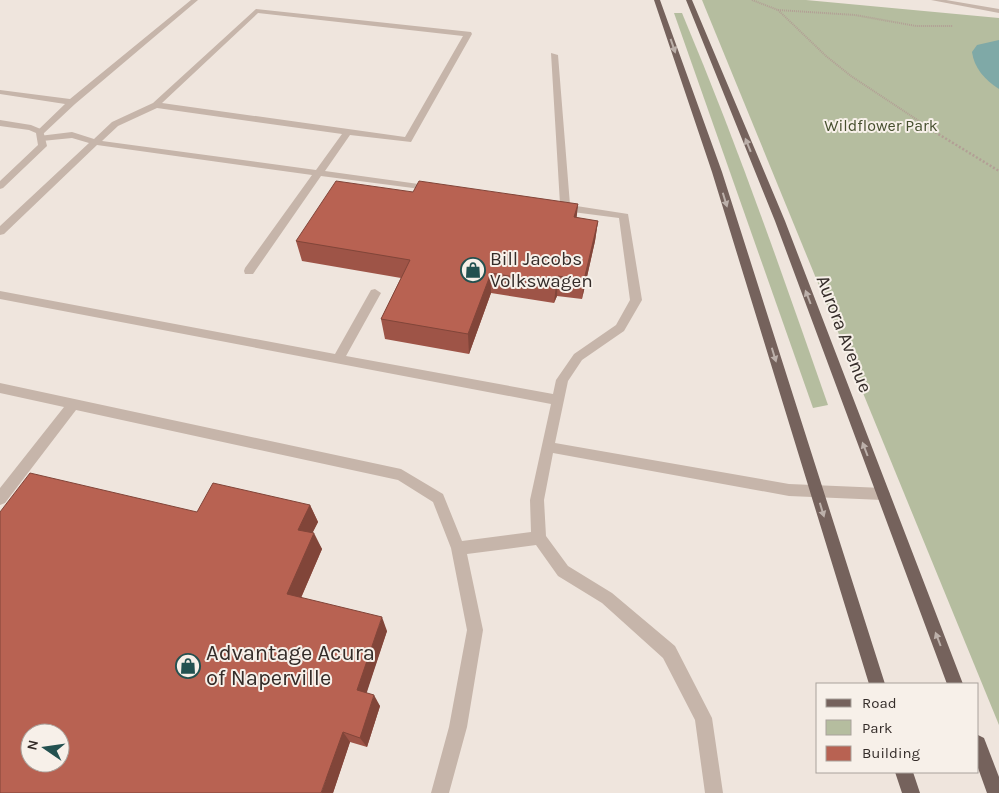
<svg xmlns="http://www.w3.org/2000/svg" width="999" height="793" font-family="Karla,sans-serif">
<rect width="100%" height="100%" fill="#efe5dd"/>
<g fill="#b5bd9f">
<polygon points="702,0 806,0 999,18 999,725"/>
<path d="M 674,13 L 682,13 C 736,141 782,273 828,405 L 813,408 Z"/>
</g>
<path fill="#7fa9a7" d="M 999,40 L 999,89 C 985,80 974,68 972,52 L 977,45 Z"/>
<g fill="none" stroke-linecap="round" stroke-linejoin="round">
<g stroke="#b29f95" stroke-width="2" stroke-dasharray="1 1" stroke-linecap="butt">
<polyline points="752,0 778,10 826,56 851,76 937,133"/>
<polyline points="778,10 855,15 916,26 953,26"/>
</g>
<polyline stroke="#b29f95" stroke-width="2.5" stroke-dasharray="2 2" stroke-linecap="butt" points="935,132 999,171"/>
<g fill="#c6b5aa" fill-rule="evenodd">
<polygon points="191,0 198,0 75,104 43,134 36,132 65,104 0,94 0,90 70,99"/>
<polygon points="931,0 946,0 999,9 999,13"/>
<path d="M 256,9 L 471,32 L 472,34 L 411,142 L 350,135 L 325,171 L 433,186 L 436,187 L 436,191 L 321,176 L 253,274 L 245,274 L 244,271 L 245,268 L 312,175 L 97,145 L 4,234 L 0,235 L 0,226 L 89,143 L 72,138 L 42,141 L 38,138 L 39,136 L 72,132 L 94,139 L 112,122 L 153,103 ZM 258,13 L 463,36 L 405,137 L 162,103 ZM 157,108 L 342,134 L 316,170 L 102,141 L 118,126 Z"/>
<polygon points="551,53 558,55 570,205 628,214 642,300 624,331 582,360 568,381 555,443 789,484 883,488 888,490 890,494 888,498 883,500 789,496 553,453 544,500 546,536 568,566 612,593 675,646 712,718 723,793 705,793 695,720 663,658 602,603 558,576 536,545 467,554 483,630 467,727 449,793 431,793 449,727 467,630 451,548 433,502 398,480 76,410 5,503 0,505 0,488 64,407 0,393 0,383 401,469 443,494 462,541 531,532 530,500 551,404 0,299 0,291 335,354 371,290 375,289 381,293 346,356 553,394 556,380 574,354 616,325 630,300 619,218 565,211 556,207 560,204"/>
</g>
<polygon fill="#c6b5aa" fill-rule="evenodd" points="0,120 31,125 43,130 47,146 3,188 0,189 0,181 38,145 36,133 29,130 0,126"/>
<g fill="#75625c" fill-rule="evenodd">
<polygon points="654,0 660,0 722,172 885,684 869,684 712,172"/>
<polygon points="686,0 692,0 785,221 963,684 947,684 775,221"/>
<polygon points="978,735 984,738 999,777 999,793 987,793 978,768"/>
<polygon points="895,772 913,772 920,793 902,793"/>
</g>
</g>
<g fill="#9e5447">
<polygon points="413,192 578,204 576,218 598,221 595,241 582,299 557,296 554,303 491,293 469,354 385,339 381,319 401,278 302,261 296,241"/>
<polygon points="310,505 318,522 312,533 322,549 301,598 387,631 366,693 380,706 367,747 350,742 333,793 197,512"/>
</g>
<g fill="#814539">
<polygon points="578,204 576,224 574,217"/>
<polygon points="598,221 595,241 582,299 584,280"/>
<polygon points="491,273 491,293 469,354 468,334"/>
<polygon points="558,276 557,296 554,303 556,284"/>
<polygon points="310,505 318,522 306,546 298,530"/>
<polygon points="314,533 322,549 296,609 287,594"/>
<polygon points="382,617 387,631 364,701 357,690"/>
<polygon points="374,695 380,706 367,747 360,738"/>
<polygon points="343,732 350,742 333,793 321,793"/>
</g>
<g fill="#b86252" stroke="#814539" fill-rule="evenodd">
<polygon points="336,181 413,192 419,181 578,204 574,217 598,221 584,280 558,276 556,284 491,273 468,334 381,319 410,260 296,241"/>
<path d="M 30,473 L 197,512 L 213,483 L 310,505 L 298,530 L 314,533 L 287,594 L 382,617 L 357,690 L 374,695 L 360,738 L 343,732 L 321,793 L 0,793 L 0,512 ZM 30,733 L 60,733 L 60,763 L 30,763 Z"/>
</g>
<defs><path id="oneway-solid" d="M-6-.8H1V-3.2L6.5 0L1 3.2V.8H-6Z" transform="scale(1.25)"/></defs>
<g fill="#bcb0aa">
<use href="#oneway-solid" transform="translate(673 46) rotate(71)"/>
<use href="#oneway-solid" transform="translate(748 145) rotate(-112)"/>
<use href="#oneway-solid" transform="translate(725 200) rotate(73)"/>
<use href="#oneway-solid" transform="translate(808 297) rotate(-111)"/>
<use href="#oneway-solid" transform="translate(774 355) rotate(73)"/>
<use href="#oneway-solid" transform="translate(865 449) rotate(-111)"/>
<use href="#oneway-solid" transform="translate(822 510) rotate(73)"/>
<use href="#oneway-solid" transform="translate(938 639) rotate(-111)"/>
</g>
<defs>
<symbol id="shop-ring" viewBox="-11 -11 22 22"><circle r="9.5" fill="#f7f0e9" stroke="#235150" stroke-width="1.5"/><path d="M-5-2.5h2.3a2.7 3.5 0 0 1 5.4 0H5L5.5 6h-11ZM-1.5-2.5h3a1.5 2.3 0 0 0-3 0Z" fill="#235150"/></symbol>
</defs>
<g fill-rule="evenodd">
<use href="#shop-ring" x="459" y="256" width="28" height="28"/>
<use href="#shop-ring" x="174" y="652" width="28" height="28"/>
</g>
<g text-anchor="middle" dominant-baseline="central" stroke-width="4" stroke-linejoin="round" paint-order="stroke">
<g font-size="16" fill="#47502f" stroke="#f7f0e9">
<text x="881" y="125">Wildflower Park</text>
</g>
<g font-size="19" fill="#342c29" stroke="#f7f0e9" text-anchor="start">
<text x="490" y="259">Bill Jacobs<tspan x="490" dy="22">Volkswagen</tspan></text>
</g>
<g font-size="19" fill="#342c29" stroke="#f7f0e9">
<text transform="translate(844 334) rotate(69)">Aurora Avenue</text>
</g>
<g font-size="22" fill="#342c29" stroke="#f7f0e9" text-anchor="start">
<text x="206" y="653">Advantage Acura<tspan x="206" dy="25">of Naperville</tspan></text>
</g>
</g>
<rect x="816" y="683" width="162" height="90" fill="#f7f0e9" stroke="#a9a29c"/>
<rect x="826" y="699" width="25" height="8" fill="#75625c" stroke="#a9a29c"/>
<text x="862" y="708" font-size="15" fill="#342c29">Road</text>
<rect x="826" y="720" width="25" height="15" fill="#b5bd9f" stroke="#a9a29c"/>
<text x="862" y="733" font-size="15" fill="#342c29">Park</text>
<rect x="826" y="746" width="25" height="15" fill="#b86252" stroke="#a9a29c"/>
<text x="862" y="758" font-size="15" fill="#342c29">Building</text>
<g transform="translate(45 748) rotate(283)"><circle r="24" fill="#f7f0e9" stroke="#a9a29c"/>
<path d="M0-4L9 19L0 12L-9 19Z" fill="#235150"/>
<text y="-8" font-size="14" font-weight="bold" text-anchor="middle" fill="#342c29">N</text>
</g>
</svg>
